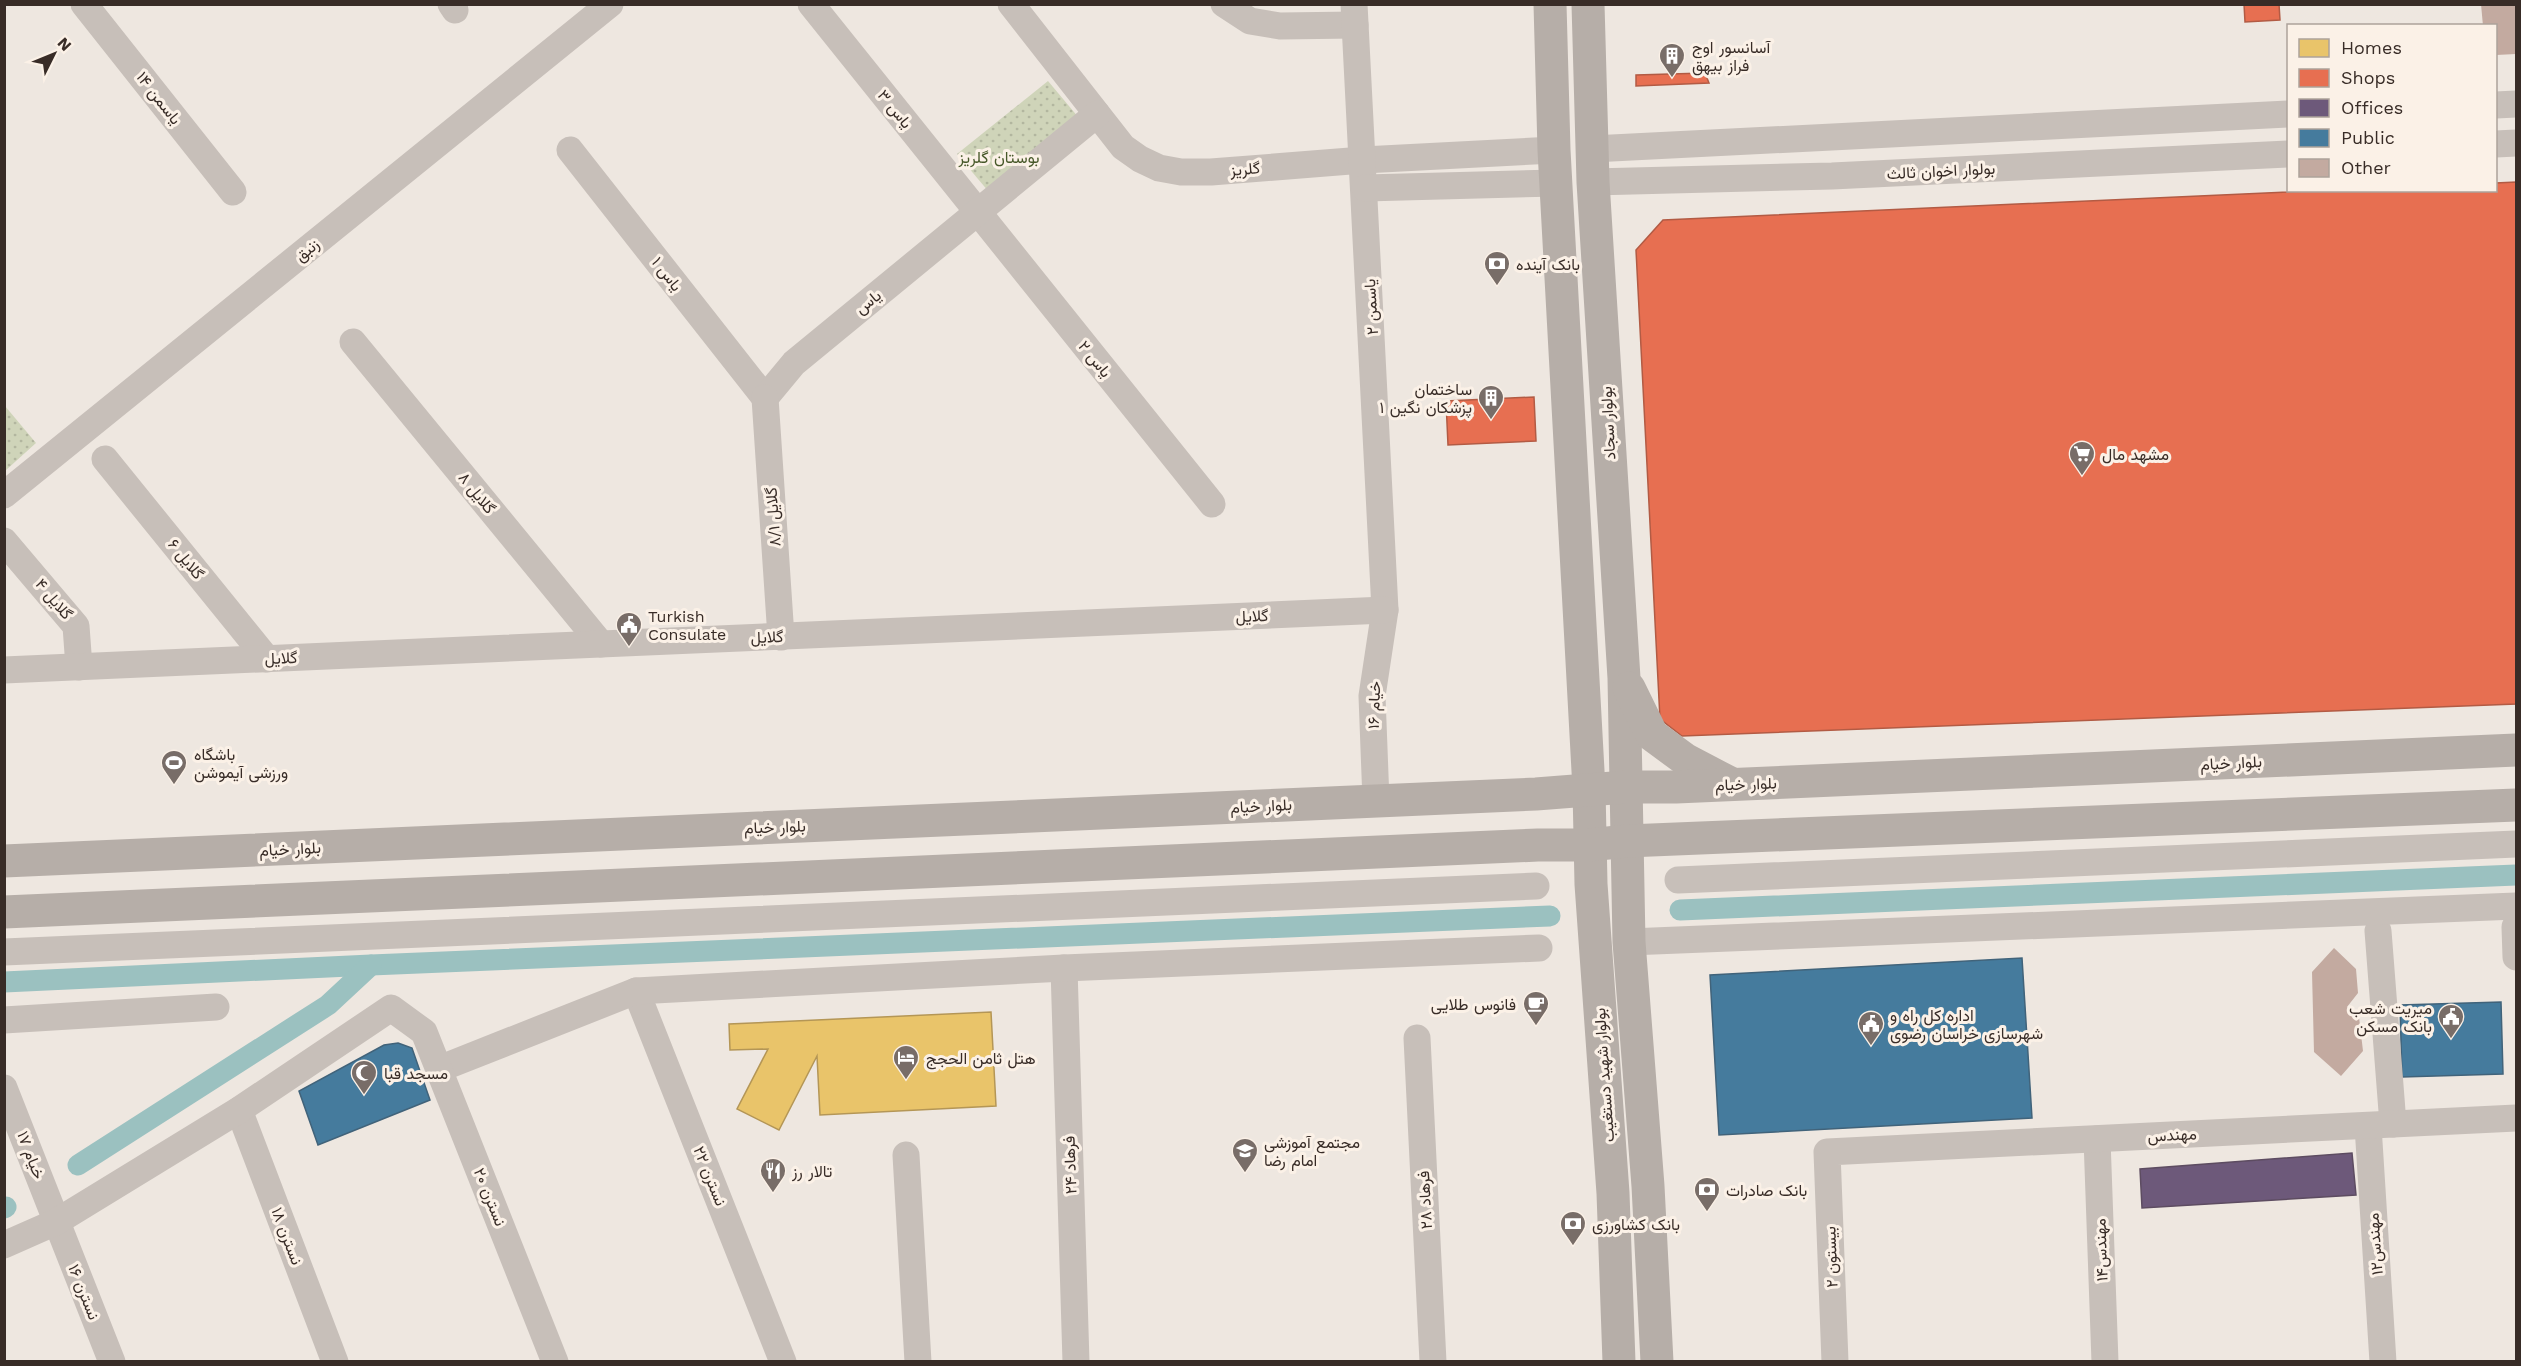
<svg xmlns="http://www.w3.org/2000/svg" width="2521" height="1366" font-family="'Work Sans',Vazirmatn,sans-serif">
<defs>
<pattern id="park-dots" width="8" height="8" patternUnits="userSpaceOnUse" patternTransform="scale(1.5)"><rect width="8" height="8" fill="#cfd4b9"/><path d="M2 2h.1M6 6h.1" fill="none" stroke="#b2b69f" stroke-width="1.8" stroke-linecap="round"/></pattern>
</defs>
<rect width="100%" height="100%" fill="#eee7e0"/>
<g fill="url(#park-dots)">
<polygon points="1048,81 1084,124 994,198 957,154"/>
<polygon points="5,406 36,443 5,471 4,471"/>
</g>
<polygon fill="#e9c46a" stroke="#b49656" stroke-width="1.5" points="991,1012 996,1106 820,1115 817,1056 779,1130 737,1109 768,1049 730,1050 729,1024"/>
<g fill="#e76f51" stroke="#b25b44" stroke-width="1.5">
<polygon points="2244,4 2279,4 2280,20 2245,22"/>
<polygon points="1705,73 1709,83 1636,86 1636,75"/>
<polygon points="2516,182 2516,704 1682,736 1660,719 1636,250 1663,220 2330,190 2496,190 2496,183"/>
<polygon points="1534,397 1536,441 1448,445 1446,401"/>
</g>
<polygon fill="#6d597a" stroke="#5d4c61" stroke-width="1.5" points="2352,1153 2356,1195 2142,1208 2140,1169"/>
<g fill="#457b9d" stroke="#41637a" stroke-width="1.5">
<polygon points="2022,958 2032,1118 1719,1135 1710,975"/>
<polygon points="2501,1002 2503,1074 2402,1077 2400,1005"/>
<polygon points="398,1043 412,1048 430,1100 318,1145 299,1091 384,1045"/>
</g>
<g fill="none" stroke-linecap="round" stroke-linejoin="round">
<g stroke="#9bc1c0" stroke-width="21">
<polyline points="1680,910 2516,875"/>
<polyline points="4,982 371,965 1550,916"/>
<polyline points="78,1165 328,1005 371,965"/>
<polyline points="4,1208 6,1207"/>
</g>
</g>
<g fill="#c3aaa0">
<polygon points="2481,4 2516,4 2516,54 2496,55 2496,26 2483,26"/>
<polygon points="2334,948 2356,969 2358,993 2347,1007 2359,1017 2363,1051 2341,1076 2314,1052 2312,972"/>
</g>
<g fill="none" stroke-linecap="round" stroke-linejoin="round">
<g stroke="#c7bfb9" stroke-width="27">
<polyline points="84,4 233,192"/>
<polyline points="451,4 455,10"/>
<polyline points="811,4 1212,504"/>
<polyline points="1011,4 1123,147 1140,159 1159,168 1181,172 1211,172 1363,160 1554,150"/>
<polyline points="1224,4 1250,21 1280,26 1355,25"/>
<polyline points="1354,4 1385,610 1372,696 1376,801"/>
<polyline points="2496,105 2516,104"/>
<polyline points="2496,144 2516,143"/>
<polyline points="1592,149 2288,114"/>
<polyline points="570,150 765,398"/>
<polyline points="1593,182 1832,176 2288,154"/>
<polyline points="1365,188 1557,183"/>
<polyline points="353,342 601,644"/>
<polyline points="765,398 794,363 1097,114"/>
<polyline points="765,398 781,637"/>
<polyline points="105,459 267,659"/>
<polyline points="4,495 610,4"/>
<polyline points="4,541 76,626 79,667"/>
<polyline points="4,670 1385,610"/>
<polyline points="1678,880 2516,844"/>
<polyline points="2515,927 2516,957"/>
<polyline points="2378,931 2393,1124"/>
<polyline points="1629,942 2516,906"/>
<polyline points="4,952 1536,886"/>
<polyline points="1064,968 1076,1362"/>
<polyline points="636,991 783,1362"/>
<polyline points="4,1020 216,1007"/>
<polyline points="1417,1038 1433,1362"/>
<polyline points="439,1069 636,991 1064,968 1539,948"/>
<polyline points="4,1088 112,1362"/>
<polyline points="239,1110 335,1362"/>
<polyline points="2368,1126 2383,1362"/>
<polyline points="2097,1139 2105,1362"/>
<polyline points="906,1155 918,1362"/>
<polyline points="4,1245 56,1222 239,1110 391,1008 424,1032 555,1362"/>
<polyline points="1835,1362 1827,1152 2516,1118"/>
</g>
<g stroke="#b6aea8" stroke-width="33">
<polyline points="1550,4 1554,150 1589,789 1591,884 1613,1193 1619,1362"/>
<polyline points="1588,4 1593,182 1624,678 1629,942 1648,1186 1657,1362"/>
<polyline points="1629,688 1652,735 1686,760 1732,784"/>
<polyline points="4,861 1536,794 1626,787 1676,787 2516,750"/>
<polyline points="4,912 1538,845 1589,845 1627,841 2516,805"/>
</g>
</g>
<defs>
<symbol id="building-pin" viewBox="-11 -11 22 30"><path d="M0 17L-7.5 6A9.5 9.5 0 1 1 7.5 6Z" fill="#786d68" stroke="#fbf1e7"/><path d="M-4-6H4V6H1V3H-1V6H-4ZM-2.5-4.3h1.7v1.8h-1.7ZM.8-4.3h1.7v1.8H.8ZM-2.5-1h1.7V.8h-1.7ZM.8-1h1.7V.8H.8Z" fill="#fff"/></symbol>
<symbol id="bank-pin" viewBox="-11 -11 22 30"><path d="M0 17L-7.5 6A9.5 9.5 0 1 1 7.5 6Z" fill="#786d68" stroke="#fbf1e7"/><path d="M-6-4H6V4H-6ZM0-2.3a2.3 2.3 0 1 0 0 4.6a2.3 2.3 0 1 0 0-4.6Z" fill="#fff"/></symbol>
<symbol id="supermarket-pin" viewBox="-11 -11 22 30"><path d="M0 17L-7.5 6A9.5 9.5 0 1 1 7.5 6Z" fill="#786d68" stroke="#fbf1e7"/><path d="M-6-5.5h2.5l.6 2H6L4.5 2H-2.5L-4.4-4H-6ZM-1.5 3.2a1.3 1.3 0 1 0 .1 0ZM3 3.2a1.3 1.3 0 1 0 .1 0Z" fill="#fff"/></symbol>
<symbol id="civic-pin" viewBox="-11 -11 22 30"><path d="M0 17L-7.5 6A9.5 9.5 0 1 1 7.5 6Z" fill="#786d68" stroke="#fbf1e7"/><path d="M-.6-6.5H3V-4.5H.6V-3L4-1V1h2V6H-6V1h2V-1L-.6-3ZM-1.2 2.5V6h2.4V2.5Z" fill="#fff"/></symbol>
<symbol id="stadium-pin" viewBox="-11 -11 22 30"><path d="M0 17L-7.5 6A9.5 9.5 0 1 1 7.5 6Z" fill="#786d68" stroke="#fbf1e7"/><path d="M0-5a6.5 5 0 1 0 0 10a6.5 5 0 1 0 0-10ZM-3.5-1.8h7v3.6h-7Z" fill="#fff"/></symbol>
<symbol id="cafe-pin" viewBox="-11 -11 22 30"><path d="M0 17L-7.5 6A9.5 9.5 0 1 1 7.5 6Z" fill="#786d68" stroke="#fbf1e7"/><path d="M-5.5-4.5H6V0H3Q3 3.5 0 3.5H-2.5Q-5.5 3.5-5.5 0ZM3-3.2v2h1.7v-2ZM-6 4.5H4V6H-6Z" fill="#fff"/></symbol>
<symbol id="hotel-pin" viewBox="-11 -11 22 30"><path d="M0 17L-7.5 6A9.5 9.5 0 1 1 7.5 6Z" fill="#786d68" stroke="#fbf1e7"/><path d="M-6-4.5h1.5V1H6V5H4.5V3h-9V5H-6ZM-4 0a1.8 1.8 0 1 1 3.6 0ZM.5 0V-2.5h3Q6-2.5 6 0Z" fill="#fff"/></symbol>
<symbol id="mosque-pin" viewBox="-11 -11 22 30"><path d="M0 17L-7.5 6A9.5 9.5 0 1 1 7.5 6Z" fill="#786d68" stroke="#fbf1e7"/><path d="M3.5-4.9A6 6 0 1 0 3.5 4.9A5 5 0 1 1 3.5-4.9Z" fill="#fff"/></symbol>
<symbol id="school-pin" viewBox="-11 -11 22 30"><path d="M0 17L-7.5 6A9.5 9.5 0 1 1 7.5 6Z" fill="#786d68" stroke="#fbf1e7"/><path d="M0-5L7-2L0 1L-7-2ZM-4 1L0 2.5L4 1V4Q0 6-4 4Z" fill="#fff"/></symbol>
<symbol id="restaurant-pin" viewBox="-11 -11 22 30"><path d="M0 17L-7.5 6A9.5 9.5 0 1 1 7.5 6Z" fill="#786d68" stroke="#fbf1e7"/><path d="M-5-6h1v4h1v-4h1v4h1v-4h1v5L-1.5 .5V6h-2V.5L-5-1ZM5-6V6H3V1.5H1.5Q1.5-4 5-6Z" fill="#fff"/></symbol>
</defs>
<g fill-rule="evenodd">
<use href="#building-pin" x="1657" y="41" width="30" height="40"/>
<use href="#bank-pin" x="1482" y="249" width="30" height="40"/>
<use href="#building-pin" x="1476" y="383" width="30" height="40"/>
<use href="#supermarket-pin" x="2067" y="439" width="30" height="40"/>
<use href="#civic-pin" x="614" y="610" width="30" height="40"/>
<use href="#stadium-pin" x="159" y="748" width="30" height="40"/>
<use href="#cafe-pin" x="1521" y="989" width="30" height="40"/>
<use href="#civic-pin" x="2436" y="1002" width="30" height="40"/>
<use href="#civic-pin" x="1856" y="1009" width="30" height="40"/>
<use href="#hotel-pin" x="891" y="1043" width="30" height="40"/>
<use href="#mosque-pin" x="349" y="1058" width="30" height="40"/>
<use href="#school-pin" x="1230" y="1136" width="30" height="40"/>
<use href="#restaurant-pin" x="758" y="1156" width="30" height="40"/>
<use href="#bank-pin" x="1692" y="1175" width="30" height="40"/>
<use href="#bank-pin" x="1558" y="1209" width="30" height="40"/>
</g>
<g text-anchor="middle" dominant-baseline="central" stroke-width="6" stroke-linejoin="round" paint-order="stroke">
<g font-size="16" fill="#382c27" stroke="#fbf1e7" text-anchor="start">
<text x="1692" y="47">آسانسور اوج<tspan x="1692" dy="18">فراز بیهق</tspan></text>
<text x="1516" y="264">بانک آینده</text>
<text x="1472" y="389" text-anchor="end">ساختمان<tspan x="1472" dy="18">پزشکان نگین ۱</tspan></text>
<text x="2102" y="454">مشهد مال</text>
<text x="648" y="616">Turkish<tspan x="648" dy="18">Consulate</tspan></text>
<text x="194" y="754">باشگاه<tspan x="194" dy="18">ورزشی آیموشن</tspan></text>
<text x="1516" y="1004" text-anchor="end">فانوس طلایی</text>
<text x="2432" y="1008" text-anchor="end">میریت شعب<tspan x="2432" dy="18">بانک مسکن</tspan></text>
<text x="1890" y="1015">اداره کل راه و<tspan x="1890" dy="18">شهرسازی خراسان رضوی</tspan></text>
<text x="926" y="1058">هتل ثامن الحجج</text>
<text x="384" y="1073">مسجد قبا</text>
<text x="1264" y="1142">مجتمع آموزشی<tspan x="1264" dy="18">امام رضا</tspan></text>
<text x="792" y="1171">تالار رز</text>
<text x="1726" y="1190">بانک صادرات</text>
<text x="1592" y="1224">بانک کشاورزی</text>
</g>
<g font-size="16" fill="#382c27" stroke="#fbf1e7">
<text transform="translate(159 98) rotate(52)">یاسمن ۱۴</text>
<text transform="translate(895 109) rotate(51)">یاس ۳</text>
<text transform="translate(1245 169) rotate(-5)">گلریز</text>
<text transform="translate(1941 171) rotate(-3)">بولوار اخوان ثالث</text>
<text transform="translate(307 250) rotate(-39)">زنبق</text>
<text transform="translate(667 274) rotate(52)">یاس ۱</text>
<text transform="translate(868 302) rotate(-39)">یاس</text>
<text transform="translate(1371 307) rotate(-93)">یاسمن ۲</text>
<text transform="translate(1095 359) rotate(51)">یاس ۲</text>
<text transform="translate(1608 423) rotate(-93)">بولوار سجاد</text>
<text transform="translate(477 493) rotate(51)">گلایل ۸</text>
<text transform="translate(773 517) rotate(-94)">گلایل ۸/۱</text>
<text transform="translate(186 559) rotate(51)">گلایل ۶</text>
<text transform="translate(54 599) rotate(50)">گلایل ۴</text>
<text transform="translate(1252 616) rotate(-2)">گلایل</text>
<text transform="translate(767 637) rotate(-2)">گلایل</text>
<text transform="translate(281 658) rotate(-2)">گلایل</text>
<text transform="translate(1374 705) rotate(-88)">خیام ۱۶</text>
<text transform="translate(2231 763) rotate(-3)">بلوار خیام</text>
<text transform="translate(1746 784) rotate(-2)">بلوار خیام</text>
<text transform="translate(1261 806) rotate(-3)">بلوار خیام</text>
<text transform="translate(775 827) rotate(-2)">بلوار خیام</text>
<text transform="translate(290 849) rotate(-3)">بلوار خیام</text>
<text transform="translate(1604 1075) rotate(-94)">بولوار شهید دستغیب</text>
<text transform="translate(2172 1135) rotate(-3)">مهندس</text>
<text transform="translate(31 1155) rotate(69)">خیام ۱۷</text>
<text transform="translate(1070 1165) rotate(-92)">فرهاد ۲۴</text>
<text transform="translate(710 1176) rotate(68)">نسترن ۲۲</text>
<text transform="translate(490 1197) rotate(68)">نسترن ۲۰</text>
<text transform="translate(1425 1200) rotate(-93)">فرهاد ۲۸</text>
<text transform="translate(287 1236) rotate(69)">نسترن ۱۸</text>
<text transform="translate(2375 1244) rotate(-94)">مهندس۱۲</text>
<text transform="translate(2101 1250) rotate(-92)">مهندس۱۴</text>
<text transform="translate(1831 1257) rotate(-92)">بیستون ۲</text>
<text transform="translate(84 1292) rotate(68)">نسترن ۱۶</text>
</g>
<g font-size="16" fill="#475829" stroke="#fbf1e7">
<text x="999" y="157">بوستان گلریز</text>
</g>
</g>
<rect width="2521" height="1366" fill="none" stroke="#382c27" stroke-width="12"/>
<rect x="2287" y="24" width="210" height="168" fill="#fbf1e7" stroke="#ada29a" stroke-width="1.5"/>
<rect x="2299" y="39" width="30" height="18" fill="#e9c46a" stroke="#ada29a" stroke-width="1.5"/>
<text x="2341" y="54" font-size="18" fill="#382c27">Homes</text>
<rect x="2299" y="69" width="30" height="18" fill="#e76f51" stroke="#ada29a" stroke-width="1.5"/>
<text x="2341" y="84" font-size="18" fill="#382c27">Shops</text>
<rect x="2299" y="99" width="30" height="18" fill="#6d597a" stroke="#ada29a" stroke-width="1.5"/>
<text x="2341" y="114" font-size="18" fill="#382c27">Offices</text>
<rect x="2299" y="129" width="30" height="18" fill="#457b9d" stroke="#ada29a" stroke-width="1.5"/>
<text x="2341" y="144" font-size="18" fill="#382c27">Public</text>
<rect x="2299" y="159" width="30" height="18" fill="#c3aaa0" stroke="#ada29a" stroke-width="1.5"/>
<text x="2341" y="174" font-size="18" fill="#382c27">Other</text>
<g transform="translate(54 54) rotate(47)" stroke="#fbf1e7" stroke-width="4.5" paint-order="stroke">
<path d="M0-4.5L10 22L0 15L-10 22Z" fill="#382c27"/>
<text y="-9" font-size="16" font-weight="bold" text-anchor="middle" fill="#382c27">N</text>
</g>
</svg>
